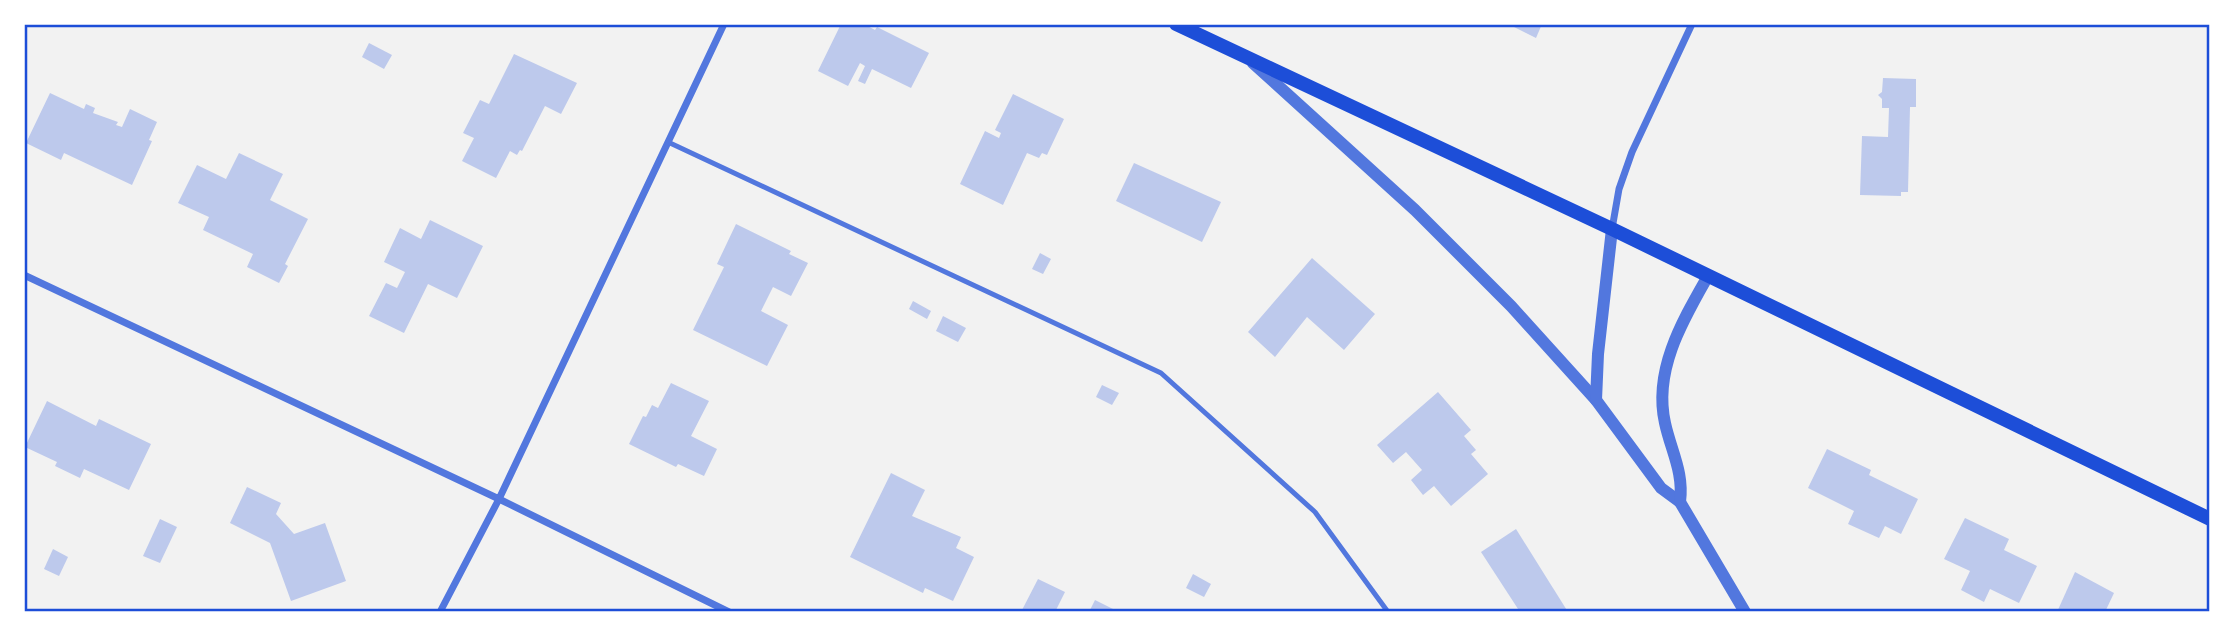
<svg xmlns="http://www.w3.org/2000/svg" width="2234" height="636" font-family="'Varela Round',sans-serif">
<rect width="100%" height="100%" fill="#f2f2f2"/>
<g fill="#bdc9ec">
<polygon points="841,24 864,24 875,30 877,27 929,53 911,88 872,69 865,84 858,81 865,66 860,63 848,86 818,71"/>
<polygon points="1508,24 1542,24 1536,38"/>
<polygon points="369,43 392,55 384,69 362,57"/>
<polygon points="514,54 577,83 561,114 545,106 522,151 520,150 517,155 510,151 496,178 462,161 474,138 463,133 480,100 489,104"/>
<polygon points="1883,78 1916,79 1916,107 1910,107 1908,192 1901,192 1901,196 1860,195 1862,136 1888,137 1889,108 1882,108 1882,99 1878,95 1882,92"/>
<polygon points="50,93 84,109 86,104 95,108 93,113 118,122 116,125 122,127 130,109 157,122 149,140 152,141 132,185 64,153 61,160 26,143"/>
<polygon points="1013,94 1064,119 1047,155 1042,153 1039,158 1027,153 1003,205 960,184 985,131 999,138 1001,133 995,130"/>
<polygon points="239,153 283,174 270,200 308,219 285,264 288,266 279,283 247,267 253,254 203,230 209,217 178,203 197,165 226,179"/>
<polygon points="1134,163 1221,202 1202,242 1116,201"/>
<polygon points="430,220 483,246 457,298 428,284 404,333 369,316 386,283 397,288 405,272 384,262 400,228 421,239"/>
<polygon points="736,224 791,251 789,254 808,263 791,296 773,287 761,311 788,325 767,366 693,330 724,267 717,264"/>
<polygon points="1040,253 1051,259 1043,274 1032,269"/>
<polygon points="1312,258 1375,314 1344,350 1307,317 1275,357 1248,332"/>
<polygon points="913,301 931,311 927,319 909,309"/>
<polygon points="943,316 966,328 958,342 936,331"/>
<polygon points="671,383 709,401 691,436 717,449 704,476 678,464 676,467 629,444 643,416 646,417 652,405 658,408"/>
<polygon points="1102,385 1119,393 1112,405 1096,397"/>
<polygon points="1438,392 1471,430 1464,436 1476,450 1471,454 1488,474 1451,506 1434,486 1423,495 1411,480 1422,470 1406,452 1393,463 1377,445"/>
<polygon points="47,401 96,426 99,419 151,444 129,490 84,469 80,478 55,466 57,462 25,447"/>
<polygon points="1827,449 1871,470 1869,475 1918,499 1901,534 1885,526 1879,538 1848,524 1854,511 1808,488"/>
<polygon points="891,473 925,490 912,516 961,537 956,548 974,557 953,601 925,588 923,593 850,557"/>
<polygon points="247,487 281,503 276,514 294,534 325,523 346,581 291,601 270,543 230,523"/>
<polygon points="1965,518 2009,539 2004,550 2037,566 2019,603 1990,589 1984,602 1961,590 1970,571 1944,559"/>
<polygon points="160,519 177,527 160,563 143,556"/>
<polygon points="1516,529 1568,612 1520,612 1481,552"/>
<polygon points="53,549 68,557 59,576 44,569"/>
<polygon points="2075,572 2114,593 2105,612 2057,612"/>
<polygon points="1193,574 1211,584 1204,597 1186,588"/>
<polygon points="1038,579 1065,592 1055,612 1021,612"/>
<polygon points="1095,600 1119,612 1089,612"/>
</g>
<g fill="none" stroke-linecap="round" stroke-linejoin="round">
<polyline stroke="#5277de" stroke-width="5" points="670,143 1161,373 1315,512 1388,612"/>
<g stroke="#5277de" stroke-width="7">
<polyline points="1612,229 1619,189 1632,152 1692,24"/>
<polyline points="24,275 499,499 724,24"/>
<polyline points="440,612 499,499 729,612"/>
</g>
<g stroke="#5277de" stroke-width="12">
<polyline points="1253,63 1415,210 1511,306 1596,400 1661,488 1680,502 1745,612"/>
<polyline points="1596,400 1598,354 1612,229"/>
<path d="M 1680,502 C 1684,472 1671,451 1665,423 C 1653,370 1683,320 1708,276"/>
</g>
<polyline stroke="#1d4ed8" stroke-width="14" points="1176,24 1612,229 2210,519"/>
</g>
<rect width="2234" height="636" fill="none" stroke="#ffffff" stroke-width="52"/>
<rect x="26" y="26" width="2182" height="584" fill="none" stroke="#1d4ed8" stroke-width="2.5"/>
</svg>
